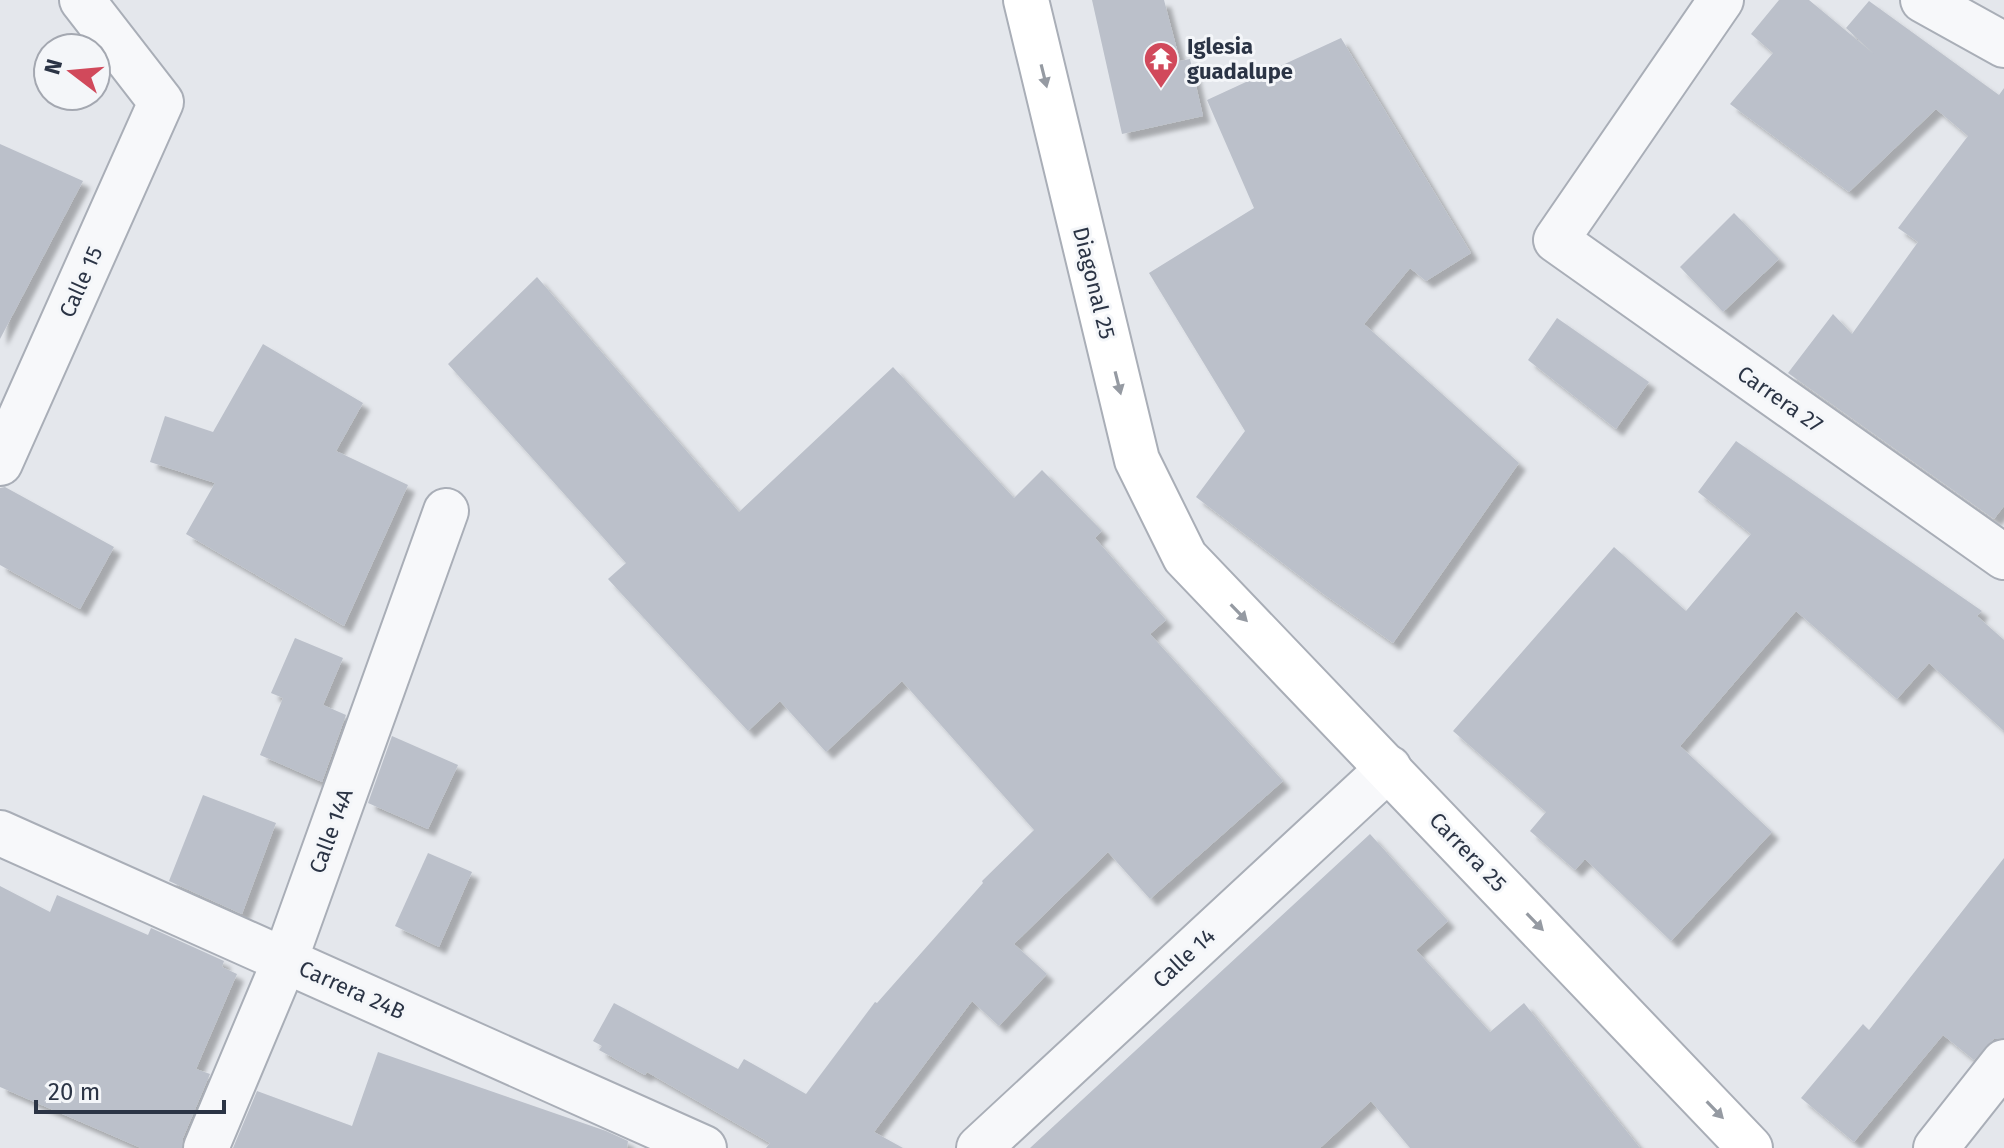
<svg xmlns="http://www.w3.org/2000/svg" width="2004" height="1148" font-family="'Fira Sans',sans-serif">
<defs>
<filter id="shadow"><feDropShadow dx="7" dy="7" stdDeviation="2" flood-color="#0004"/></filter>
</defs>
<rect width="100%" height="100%" fill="#e4e7ec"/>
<g fill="#bbc0ca" filter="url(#shadow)">
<polygon points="1092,0 1164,0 1180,61 1190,59 1203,116 1122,134"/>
<polygon points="1779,0 1809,0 1874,54 1846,28 1869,1 1999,95 2004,88 2004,506 1994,519 1788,373 1833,314 1852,334 1918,242 1898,228 1968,136 1936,109 1849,192 1730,104 1773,53 1751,34"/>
<polygon points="1341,38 1471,253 1426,281 1410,268 1364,324 1519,463 1393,643 1322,593 1196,497 1245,431 1149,273 1254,208 1207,100"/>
<polygon points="0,144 83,181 0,339"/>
<polygon points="1734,213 1779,259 1723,312 1680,267"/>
<polygon points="537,277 739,512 893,367 1014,498 1042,470 1102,531 1095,538 1166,620 1150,634 1283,781 1150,899 1108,852 1014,944 1047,974 999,1026 972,1001 874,1132 903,1148 766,1148 770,1143 647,1072 645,1075 599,1050 602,1046 593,1041 614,1003 738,1069 744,1059 806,1094 875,1002 877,1003 983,883 982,881 1034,830 902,681 826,752 780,701 748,731 608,579 626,563 448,364"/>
<polygon points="1557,318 1649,382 1616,429 1528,360"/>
<polygon points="263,344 363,403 336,451 408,485 344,626 186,534 215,483 150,462 165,416 213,432"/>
<polygon points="1736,441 1982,611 1977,616 2004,640 2004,731 1929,663 1897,699 1796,611 1680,746 1772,832 1671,941 1585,859 1575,870 1530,831 1546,812 1453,731 1614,547 1686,611 1751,534 1698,492"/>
<polygon points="5,487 114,547 80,609 0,565 0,488"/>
<polygon points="295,638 343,658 323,705 346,715 322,782 260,755 283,698 271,693"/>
<polygon points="392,736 458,765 428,829 368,803"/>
<polygon points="203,795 276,823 242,914 169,881"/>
<polygon points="1370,834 1448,921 1416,950 1490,1032 1524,1003 1640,1148 1410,1148 1371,1101 1320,1148 1030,1148"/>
<polygon points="428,853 472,872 439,947 395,926"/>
<polygon points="2004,858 2004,1038 1994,1039 1974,1060 1943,1035 1854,1142 1801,1098 1863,1024 1869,1030"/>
<polygon points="0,886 50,912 57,895 148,935 151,928 224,961 222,967 237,974 196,1069 210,1074 183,1138 182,1148 141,1148 0,1087"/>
<polygon points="378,1052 606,1131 628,1141 627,1148 233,1148 257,1091 352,1126"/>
</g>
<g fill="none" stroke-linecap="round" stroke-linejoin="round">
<defs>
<g id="minor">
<polyline points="1721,0 1556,240 2004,557"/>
<polyline points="1923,0 2004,45"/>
<polyline points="0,463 161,102 82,0"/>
<polyline points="0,833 704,1148"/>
<polyline points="206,1148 285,960 446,511"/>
<polyline points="979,1148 1389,768"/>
</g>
<polyline id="tertiary" points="1936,1148 2004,1062"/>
<polyline id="secondary" points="1026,0 1137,460 1185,557 1750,1148"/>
</defs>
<use href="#minor" stroke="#a9aeb7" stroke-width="48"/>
<use href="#tertiary" stroke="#a9aeb7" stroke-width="48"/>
<use href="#secondary" stroke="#a9aeb7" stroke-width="48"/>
<use href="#minor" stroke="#f7f8fa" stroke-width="44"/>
<use href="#tertiary" stroke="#f7f8fa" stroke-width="44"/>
<use href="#secondary" stroke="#fff" stroke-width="44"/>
</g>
<defs><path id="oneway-solid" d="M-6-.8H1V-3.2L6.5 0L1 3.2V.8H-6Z" transform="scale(2)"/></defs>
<g fill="#959aa2">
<use href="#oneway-solid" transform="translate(1044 76) rotate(76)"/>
<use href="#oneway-solid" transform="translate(1118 383) rotate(76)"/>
<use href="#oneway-solid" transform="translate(1239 613) rotate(46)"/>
<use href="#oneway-solid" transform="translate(1535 922) rotate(46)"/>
<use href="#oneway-solid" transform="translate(1715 1110) rotate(46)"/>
</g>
<defs>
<symbol id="temple-pin" viewBox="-11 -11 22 30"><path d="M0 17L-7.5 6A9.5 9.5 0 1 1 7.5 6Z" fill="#d1495b" stroke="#f4f6f9"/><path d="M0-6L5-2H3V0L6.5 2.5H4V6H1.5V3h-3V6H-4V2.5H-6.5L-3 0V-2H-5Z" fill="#fff"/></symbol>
</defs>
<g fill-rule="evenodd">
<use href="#temple-pin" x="1141" y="39" width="40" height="54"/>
</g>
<g text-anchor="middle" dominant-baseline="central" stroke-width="6" stroke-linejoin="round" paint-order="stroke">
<g font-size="22" font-weight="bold" fill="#2b3445" stroke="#f4f6f9" text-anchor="start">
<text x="1187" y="46">Iglesia<tspan x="1187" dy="25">guadalupe</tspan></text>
</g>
<g font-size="22" fill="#2b3445" stroke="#f4f6f9">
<text transform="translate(81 282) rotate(-66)">Calle 15</text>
<text transform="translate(1094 283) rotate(76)">Diagonal 25</text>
<text transform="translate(1780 399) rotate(35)">Carrera 27</text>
<text transform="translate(331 831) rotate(-70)">Calle 14A</text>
<text transform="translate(1468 852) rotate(46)">Carrera 25</text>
<text transform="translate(1184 958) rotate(-43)">Calle 14</text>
<text transform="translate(352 990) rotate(24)">Carrera 24B</text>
</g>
</g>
<g transform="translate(72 72) rotate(286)"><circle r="38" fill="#f4f6f9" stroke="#a4a8b1" stroke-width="2"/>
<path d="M0-6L14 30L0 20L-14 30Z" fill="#d1495b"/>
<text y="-12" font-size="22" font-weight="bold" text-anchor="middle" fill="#2b3445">N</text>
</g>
<path d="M36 1100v12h188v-12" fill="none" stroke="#2b3445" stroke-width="4"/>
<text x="48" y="1100" font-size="24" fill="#2b3445" stroke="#f4f6f9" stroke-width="6" paint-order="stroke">20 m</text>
</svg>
